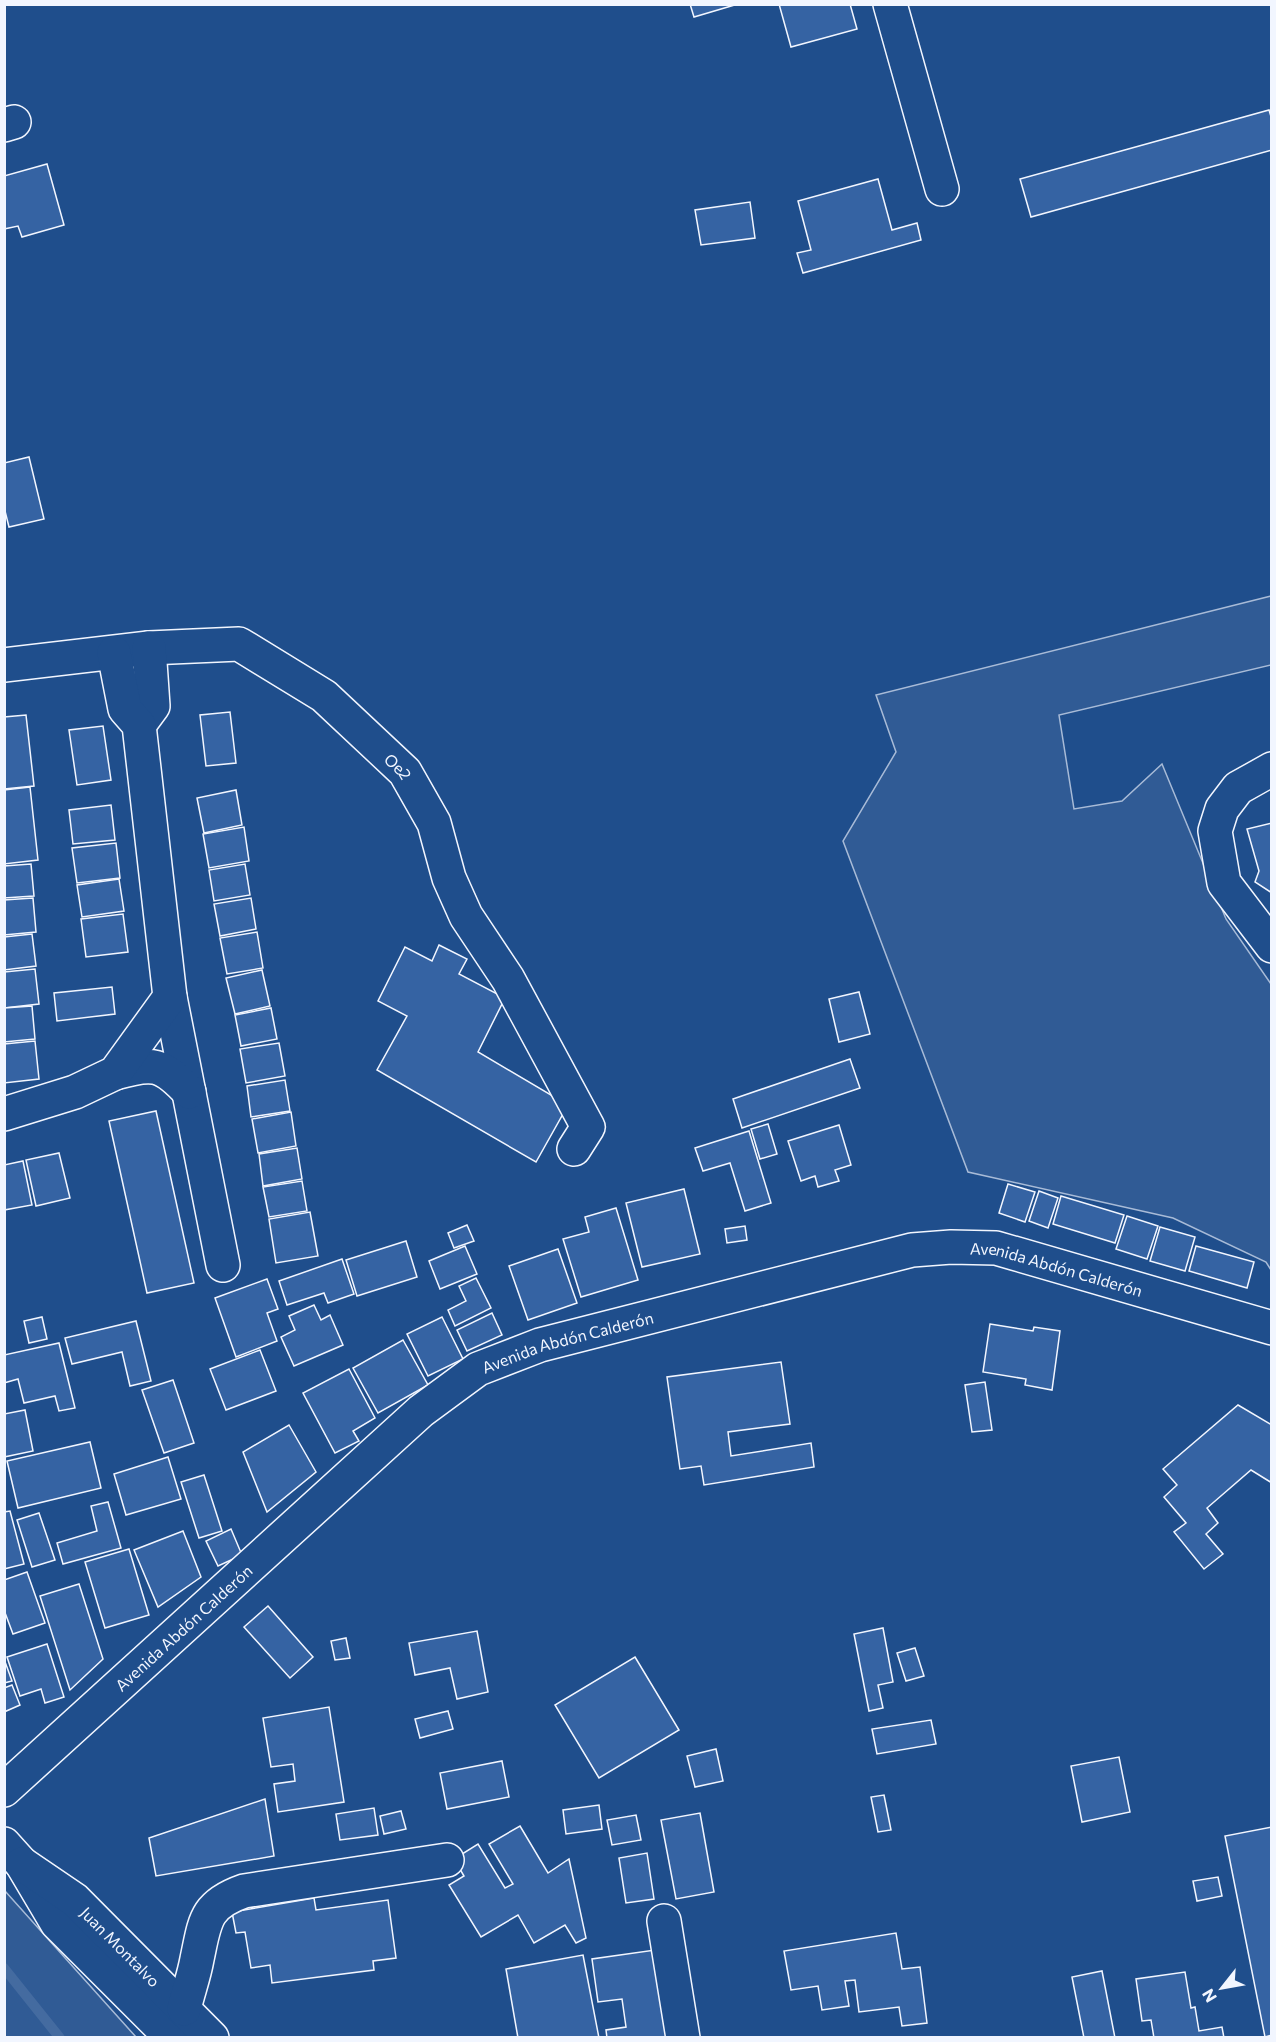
<svg xmlns="http://www.w3.org/2000/svg" width="1276" height="2042" font-family="Commissioner,sans-serif">
<rect width="100%" height="100%" fill="#1f4e8c"/>
<g fill="#305b95" stroke="#a8bbd7" stroke-width="1.5">
<polygon points="1271,596 1271,665 1059,715 1074,809 1122,801 1162,764 1226,919 1271,984 1271,1270 1266,1262 1173,1218 968,1172 843,841 896,752 876,695"/>
<polygon points="4,1891 5,1891 136,2037 5,2037"/>
</g>
<g fill="none" stroke-linecap="round" stroke-linejoin="round">
<polyline stroke="#446ba0" stroke-width="10" points="4,1968 60,2038"/>
</g>
<g fill="#3563a3" stroke="#f2f6ff" stroke-width="1.5">
<polygon points="690,4 738,4 694,17"/>
<polygon points="779,4 850,4 857,29 791,47"/>
<polygon points="1269,110 1272,120 1272,150 1031,217 1020,179"/>
<polygon points="47,164 64,225 22,237 18,226 4,229 4,176"/>
<polygon points="878,179 892,230 917,223 921,240 803,273 797,253 811,250 798,201"/>
<polygon points="750,202 755,238 701,245 695,210"/>
<polygon points="29,457 44,519 9,527 4,507 4,463"/>
<polygon points="230,712 236,763 206,766 200,715"/>
<polygon points="26,715 34,786 4,789 4,717"/>
<polygon points="103,726 111,780 77,785 69,730"/>
<polygon points="30,787 38,860 4,864 4,790"/>
<polygon points="236,790 242,825 204,833 197,798"/>
<polygon points="111,805 115,840 73,844 69,810"/>
<polygon points="1272,823 1272,893 1255,882 1259,871 1247,829"/>
<polygon points="244,827 249,861 209,868 203,834"/>
<polygon points="116,843 120,878 77,883 72,848"/>
<polygon points="31,864 34,896 4,898 4,866"/>
<polygon points="245,864 250,895 214,901 209,870"/>
<polygon points="119,879 124,911 82,917 77,885"/>
<polygon points="33,898 36,932 4,935 4,900"/>
<polygon points="251,898 256,929 220,936 214,904"/>
<polygon points="123,914 128,952 86,957 81,919"/>
<polygon points="257,932 263,968 227,974 220,938"/>
<polygon points="32,934 36,966 4,970 4,937"/>
<polygon points="439,945 467,959 459,974 505,998 478,1052 568,1105 536,1162 377,1070 407,1016 378,1001 405,947 432,961"/>
<polygon points="35,969 39,1004 4,1008 4,972"/>
<polygon points="262,970 270,1006 235,1014 226,978"/>
<polygon points="112,987 115,1014 57,1021 54,993"/>
<polygon points="859,992 870,1034 839,1042 829,999"/>
<polygon points="32,1006 35,1039 4,1042 4,1008"/>
<polygon points="271,1008 277,1039 241,1046 235,1015"/>
<polygon points="35,1041 39,1079 4,1083 4,1044"/>
<polygon points="279,1043 285,1076 246,1083 240,1049"/>
<polygon points="850,1059 860,1088 742,1128 733,1099"/>
<polygon points="285,1080 290,1111 251,1117 247,1086"/>
<polygon points="156,1111 194,1283 147,1293 109,1121"/>
<polygon points="291,1112 296,1146 258,1153 252,1119"/>
<polygon points="768,1124 777,1154 760,1159 751,1129"/>
<polygon points="839,1125 851,1165 835,1170 839,1181 818,1187 815,1176 801,1181 788,1141"/>
<polygon points="749,1131 771,1203 745,1211 730,1163 703,1171 695,1148"/>
<polygon points="297,1148 302,1179 263,1186 259,1154"/>
<polygon points="59,1153 70,1198 36,1206 26,1160"/>
<polygon points="23,1161 32,1205 4,1210 4,1165"/>
<polygon points="302,1181 307,1211 269,1217 263,1187"/>
<polygon points="1008,1184 1035,1192 1025,1222 999,1213"/>
<polygon points="684,1189 700,1254 642,1267 626,1203"/>
<polygon points="1039,1191 1058,1198 1048,1228 1029,1221"/>
<polygon points="1061,1196 1124,1215 1115,1243 1053,1224"/>
<polygon points="616,1208 638,1280 581,1297 563,1239 589,1232 585,1217"/>
<polygon points="310,1212 318,1256 276,1263 269,1219"/>
<polygon points="1127,1216 1158,1226 1147,1259 1116,1249"/>
<polygon points="467,1225 474,1241 454,1248 448,1233"/>
<polygon points="745,1226 747,1240 727,1243 725,1229"/>
<polygon points="1160,1227 1195,1237 1185,1271 1150,1261"/>
<polygon points="406,1241 417,1277 357,1296 346,1260"/>
<polygon points="465,1246 477,1274 440,1289 429,1261"/>
<polygon points="1196,1246 1254,1262 1247,1288 1189,1271"/>
<polygon points="558,1249 577,1303 528,1320 509,1266"/>
<polygon points="342,1259 354,1294 328,1303 324,1293 287,1305 279,1281"/>
<polygon points="476,1278 491,1308 455,1326 448,1310 466,1301 459,1286"/>
<polygon points="267,1279 278,1309 267,1313 277,1341 236,1357 215,1298"/>
<polygon points="314,1305 321,1320 330,1315 343,1345 294,1366 281,1337 295,1330 289,1316"/>
<polygon points="492,1313 502,1335 467,1351 457,1330"/>
<polygon points="42,1317 47,1339 29,1343 24,1321"/>
<polygon points="442,1317 463,1359 428,1376 407,1334"/>
<polygon points="136,1321 151,1381 130,1386 122,1352 72,1364 65,1338"/>
<polygon points="990,1324 1033,1331 1034,1327 1060,1331 1052,1390 1025,1385 1026,1379 983,1372"/>
<polygon points="403,1340 428,1385 378,1413 353,1368"/>
<polygon points="59,1343 75,1408 59,1411 55,1396 24,1403 18,1379 4,1383 4,1355"/>
<polygon points="260,1350 276,1391 226,1410 210,1369"/>
<polygon points="781,1362 790,1424 728,1432 731,1456 811,1443 814,1467 704,1485 701,1466 680,1469 667,1377"/>
<polygon points="349,1369 375,1418 353,1431 359,1441 335,1453 303,1393"/>
<polygon points="173,1380 194,1443 164,1453 142,1390"/>
<polygon points="985,1382 992,1430 972,1432 965,1385"/>
<polygon points="1238,1405 1272,1425 1272,1483 1251,1470 1207,1508 1218,1523 1206,1534 1223,1554 1204,1569 1174,1532 1186,1523 1164,1497 1177,1485 1163,1469"/>
<polygon points="25,1410 33,1451 4,1457 4,1414"/>
<polygon points="289,1425 316,1472 267,1512 243,1452"/>
<polygon points="90,1442 101,1488 18,1508 7,1461"/>
<polygon points="168,1457 181,1499 126,1515 114,1474"/>
<polygon points="204,1475 222,1531 199,1538 181,1482"/>
<polygon points="108,1502 121,1548 63,1564 57,1543 97,1531 91,1506"/>
<polygon points="10,1511 24,1564 4,1569 4,1512"/>
<polygon points="39,1513 55,1560 32,1567 17,1520"/>
<polygon points="231,1529 242,1555 218,1566 206,1541"/>
<polygon points="183,1531 201,1577 158,1607 134,1550"/>
<polygon points="129,1549 149,1615 105,1628 85,1562"/>
<polygon points="27,1572 45,1623 13,1634 4,1610 4,1580"/>
<polygon points="79,1584 103,1659 70,1690 40,1596"/>
<polygon points="268,1606 313,1657 290,1678 244,1627"/>
<polygon points="883,1628 893,1682 878,1685 883,1708 869,1711 854,1634"/>
<polygon points="477,1631 488,1692 457,1699 450,1668 415,1675 409,1643"/>
<polygon points="346,1638 350,1658 335,1660 331,1641"/>
<polygon points="47,1644 64,1697 45,1703 41,1689 20,1696 7,1657"/>
<polygon points="915,1648 924,1676 906,1681 897,1653"/>
<polygon points="635,1657 679,1730 599,1778 555,1705"/>
<polygon points="4,1659 12,1681 4,1683"/>
<polygon points="12,1685 20,1705 4,1712 4,1688"/>
<polygon points="329,1707 344,1802 278,1812 274,1784 295,1781 293,1764 271,1767 263,1718"/>
<polygon points="448,1711 453,1729 420,1738 415,1719"/>
<polygon points="931,1720 936,1744 877,1754 872,1729"/>
<polygon points="716,1749 723,1781 695,1787 687,1756"/>
<polygon points="1119,1757 1130,1812 1082,1822 1071,1766"/>
<polygon points="502,1761 509,1797 447,1809 440,1773"/>
<polygon points="884,1795 891,1830 878,1832 871,1797"/>
<polygon points="265,1799 274,1856 156,1876 149,1838"/>
<polygon points="599,1805 602,1829 566,1834 563,1810"/>
<polygon points="374,1808 378,1835 340,1840 336,1814"/>
<polygon points="401,1811 406,1829 384,1834 380,1816"/>
<polygon points="700,1813 714,1892 676,1899 661,1820"/>
<polygon points="636,1815 641,1840 612,1845 607,1820"/>
<polygon points="520,1826 548,1873 569,1859 586,1938 576,1943 565,1925 534,1943 518,1915 481,1937 449,1885 464,1876 454,1859 478,1844 505,1888 513,1884 489,1844"/>
<polygon points="1272,1827 1272,2035 1265,2037 1225,1836"/>
<polygon points="647,1853 654,1899 626,1903 619,1858"/>
<polygon points="1218,1877 1222,1896 1197,1901 1193,1881"/>
<polygon points="314,1898 316,1910 388,1900 396,1958 373,1961 374,1970 272,1983 270,1965 251,1968 245,1932 236,1933 232,1912"/>
<polygon points="896,1933 902,1969 920,1967 927,2023 902,2026 899,2007 859,2012 855,1980 845,1981 849,2006 822,2010 818,1986 791,1990 784,1951"/>
<polygon points="655,1950 667,2038 607,2038 606,2030 626,2027 622,1999 598,2002 592,1959"/>
<polygon points="583,1955 599,2038 518,2038 506,1969"/>
<polygon points="1102,1971 1115,2038 1084,2038 1072,1977"/>
<polygon points="1185,1972 1191,2008 1195,2007 1199,2031 1222,2027 1224,2038 1154,2038 1151,2020 1142,2021 1136,1979"/>
</g>
<g fill="none" stroke-linecap="round" stroke-linejoin="round">
<defs>
<g id="minor">
<polyline points="890,4 942,189"/>
<polyline points="4,125 14,122"/>
<path id="s1" d="M 4,665 L 149,648 L 239,644 L 324,696 L 405,772 L 434,823 L 449,878 L 466,916 L 508,979 L 588,1127 L 574,1149"/>
<polyline points="139,725 153,706 149,648"/>
<polyline points="1272,769 1238,788 1222,809 1215,831 1224,883 1272,946"/>
<polyline points="170,997 223,1265"/>
<path d="M 115,1073 C 153,1062 162,1063 189,1092"/>
<polyline points="4,1114 75,1092 115,1073 170,997 139,725 125,709 114,653"/>
<path id="s2" d="M 4,1790 L 421,1411 L 478,1369 L 540,1345 L 912,1250 L 951,1247 L 996,1248 L 1272,1328"/>
<polyline points="4,1844 22,1864 57,1923 172,2038"/>
<path id="s3" d="M 22,1864 L 75,1900 L 212,2038"/>
<polyline points="664,1921 683,2038"/>
<path d="M 184,2009 C 188,1992 194,1976 197,1959 C 205,1922 204,1905 244,1891 L 447,1860"/>
</g>
</defs>
<use href="#minor" stroke="#f2f6ff" stroke-width="36"/>
<use href="#minor" stroke="#1f4e8c" stroke-width="33"/>
</g>
<g text-anchor="middle" dominant-baseline="central" stroke-width="4.5" stroke-linejoin="round" paint-order="stroke">
<g font-size="16" fill="#f2f6ff" stroke="#1f4e8c">
<text stroke="none"><textPath href="#s1" startOffset="438">Oe2</textPath></text>
<text stroke="none"><textPath href="#s2" startOffset="1232">Avenida Abdón Calderón</textPath></text>
<text stroke="none"><textPath href="#s2" startOffset="728">Avenida Abdón Calderón</textPath></text>
<text stroke="none"><textPath href="#s2" startOffset="242">Avenida Abdón Calderón</textPath></text>
<text stroke="none"><textPath href="#s3" startOffset="129">Juan Montalvo</textPath></text>
</g>
</g>
<rect width="1276" height="2042" fill="none" stroke="#f2f6ff" stroke-width="12"/>
<g transform="translate(1222 1988) rotate(239)" stroke="#1f4e8c" stroke-width="4.5" paint-order="stroke">
<path d="M0-4.5L10 22L0 15L-10 22Z" fill="#f2f6ff"/>
<text y="-9" font-size="16" font-weight="bold" text-anchor="middle" fill="#f2f6ff">N</text>
</g>
</svg>
